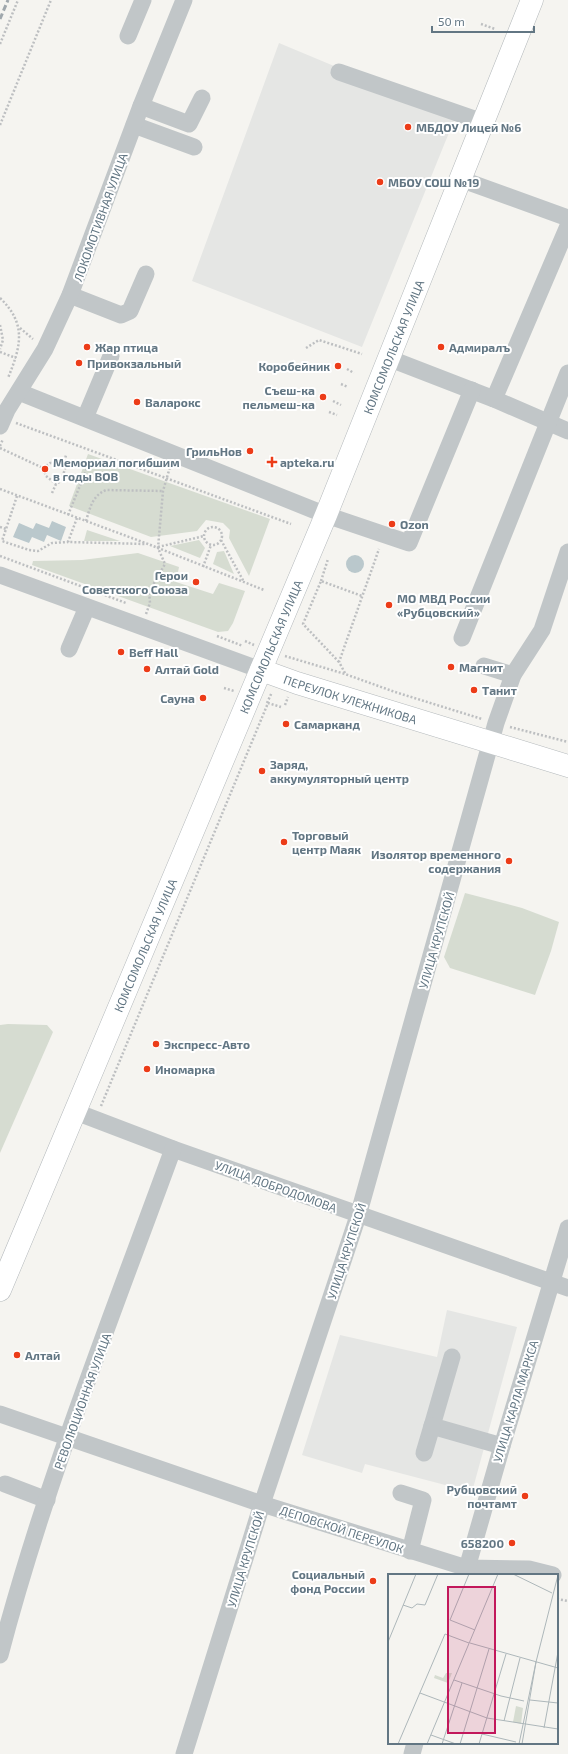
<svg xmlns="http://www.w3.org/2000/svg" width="568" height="1754" font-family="'Exo 2',sans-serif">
<rect width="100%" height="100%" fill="#f5f4f0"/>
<g fill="#e5e6e4">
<polygon points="279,43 334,66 459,108 362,347 192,281"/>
<polygon points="447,1310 517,1327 472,1492 365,1464 362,1473 302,1455 340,1335 437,1357"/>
</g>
<g fill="#d6dcd1">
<polygon points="88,454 270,519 249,576 229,538 230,530 223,523 206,520 197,531 151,537 69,506"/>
<polygon points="87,530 120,541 84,541"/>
<polygon points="199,540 205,548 200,558 170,546"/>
<polygon points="224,551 234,574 213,564 217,552"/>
<polygon points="138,553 179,567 176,582 213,594 219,583 245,591 233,623 228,631 218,632 32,565 33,561 82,560"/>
<polygon points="465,893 522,908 559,922 551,951 535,995 450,968 444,957"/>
<polygon points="8,1024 47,1025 53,1032 0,1153 0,1025"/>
</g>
<g fill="#bac8cc">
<polygon points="52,521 66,527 61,541 47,535 44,542 32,537 29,543 13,537 19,523 33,529 36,523 49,528"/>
<circle cx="355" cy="564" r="9"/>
</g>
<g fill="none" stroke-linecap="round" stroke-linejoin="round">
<defs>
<g id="major">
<path id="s1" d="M 261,670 L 297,683 L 568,766"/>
<path id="s2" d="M 0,1290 L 326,515 L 532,0"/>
</g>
</defs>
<use href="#major" stroke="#b4b9bc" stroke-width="23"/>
<g stroke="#bdbfc1" stroke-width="2.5" stroke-dasharray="2 2" stroke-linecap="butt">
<polyline points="481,24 495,29"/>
<polyline points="0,44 18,0"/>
<polyline points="0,125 51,0"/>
<path d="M 0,298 C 27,324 21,346 8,378"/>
<polyline points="0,325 3,340 0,349"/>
<polyline points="20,328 33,339"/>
<polyline points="306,348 319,340 362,354"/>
<polyline points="0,352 16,358"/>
<polyline points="347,369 354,373"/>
<polyline points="341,384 348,387"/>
<polyline points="333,401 341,405"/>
<polyline points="329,412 337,415"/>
<polyline points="16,423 291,524"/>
<polyline points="0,446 3,439"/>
<polyline points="0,448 43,468 46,476 56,484"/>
<polyline points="43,468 50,463 64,464"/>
<polyline points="0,489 148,544 264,590"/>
<polyline points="52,493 56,484 61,481 65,469 64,464 66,455"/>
<polyline points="17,496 2,541 29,550 38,551 52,543 68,542"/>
<polyline points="68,515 88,466"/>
<polyline points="77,518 68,542 145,544"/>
<path d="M 86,521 C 90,508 92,496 106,490 L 163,491"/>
<polyline points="0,527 6,529"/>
<circle cx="213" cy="536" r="9"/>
<polyline points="221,540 244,582"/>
<polyline points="158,547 204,536"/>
<polyline points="0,556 126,603"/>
<polyline points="203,567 211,545"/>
<polyline points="321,581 328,559"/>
<polyline points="146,614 150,603 149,592 165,564 158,548 163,491 170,467"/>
<polyline points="217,636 243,646"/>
<polyline points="245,641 254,645"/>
<polyline points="285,656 345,674 395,692 482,719"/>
<polyline points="339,662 303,624 321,581 362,596"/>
<polyline points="345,673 339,662 379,549"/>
<polyline points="224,688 234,691"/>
<polyline points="267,703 272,692"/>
<polyline points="285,705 288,697"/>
<polyline points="510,727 568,742"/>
<polyline points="101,1106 268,703 281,707"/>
<polyline points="557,1599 568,1601"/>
</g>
<g stroke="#c1c6c8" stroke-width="17">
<polyline points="128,36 143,0"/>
<polyline points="339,72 483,122"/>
<polyline points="141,106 189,124 202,98"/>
<polyline points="134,125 194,147"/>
<polyline points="460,179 568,218"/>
<polyline points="70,295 121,315 130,311 146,274"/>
<polyline points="388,358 494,399 568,431"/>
<polyline points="19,392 326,515 409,543 472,390"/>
<polyline points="494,399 568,226"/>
<polyline points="85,418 111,356"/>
<polyline points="0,426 7,410 45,349 70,295 141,106 184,0"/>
<polyline points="0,575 261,670"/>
<polyline points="462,638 568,373"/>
<polyline points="69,649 87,607"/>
<polyline points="484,666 513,675"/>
<polyline points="76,1112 173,1149 568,1288"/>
<polyline points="452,1357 432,1426 502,1446"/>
<polyline points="0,1414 262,1504 467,1568 529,1569 553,1575"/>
<polyline points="424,1453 432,1426"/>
<polyline points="5,1484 47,1500"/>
<polyline points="401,1493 423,1500 410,1551"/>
<polyline points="465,1575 502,1446 568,1228"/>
<path d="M 0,1655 C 45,1483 112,1316 173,1149"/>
<polyline points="184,1754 262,1504 358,1216 496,723 513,675 542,630 568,552"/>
<polyline points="412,1754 415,1743"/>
</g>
<use href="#major" stroke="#fff" stroke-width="22"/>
<polyline stroke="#9fa7ac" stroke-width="3" stroke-dasharray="6 3" stroke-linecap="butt" points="0,19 8,0"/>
</g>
<g fill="#ec3c18" stroke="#fff" stroke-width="1.5">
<circle cx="408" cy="127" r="4"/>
<circle cx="380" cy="182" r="4"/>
<circle cx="87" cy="347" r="4"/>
<circle cx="441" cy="347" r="4"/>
<circle cx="79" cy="363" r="4"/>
<circle cx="338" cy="366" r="4"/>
<circle cx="323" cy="397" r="4"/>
<circle cx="137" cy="402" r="4"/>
<circle cx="250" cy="451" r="4"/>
<path d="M270 456h4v4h4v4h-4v4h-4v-4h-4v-4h4z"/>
<circle cx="45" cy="469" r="4"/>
<circle cx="392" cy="524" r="4"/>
<circle cx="196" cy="582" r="4"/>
<circle cx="389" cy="605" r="4"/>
<circle cx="121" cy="652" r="4"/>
<circle cx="451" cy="667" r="4"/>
<circle cx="147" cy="669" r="4"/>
<circle cx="474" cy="690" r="4"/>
<circle cx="203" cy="698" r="4"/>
<circle cx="286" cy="724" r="4"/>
<circle cx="262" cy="771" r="4"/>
<circle cx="284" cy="842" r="4"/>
<circle cx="509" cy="861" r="4"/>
<circle cx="156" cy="1044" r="4"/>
<circle cx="147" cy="1069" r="4"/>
<circle cx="17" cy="1355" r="4"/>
<circle cx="525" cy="1496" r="4"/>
<circle cx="512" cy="1543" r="4"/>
<circle cx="373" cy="1581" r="4"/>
</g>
<g text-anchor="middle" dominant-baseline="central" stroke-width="4" stroke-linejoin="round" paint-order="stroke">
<g font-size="12" font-weight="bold" fill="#627683" stroke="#fff" text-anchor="start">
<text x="416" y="127">МБДОУ Лицей №6</text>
<text x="388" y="182">МБОУ СОШ №19</text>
<text x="95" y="347">Жар птица</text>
<text x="449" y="347">Адмиралъ</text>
<text x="87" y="363">Привокзальный</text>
<text x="330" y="366" text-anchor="end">Коробейник</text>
<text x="315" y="390" text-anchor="end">Съеш-ка<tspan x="315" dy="14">пельмеш-ка</tspan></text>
<text x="145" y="402">Валарокс</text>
<text x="242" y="451" text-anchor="end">ГрильНов</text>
<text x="53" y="462">Мемориал погибшим<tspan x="53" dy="14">в годы ВОВ</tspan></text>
<text x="280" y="462">apteka.ru</text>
<text x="400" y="524">Ozon</text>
<text x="188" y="575" text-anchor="end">Герои<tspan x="188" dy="14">Советского Союза</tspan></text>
<text x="397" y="598">МО МВД России<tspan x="397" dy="14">«Рубцовский»</tspan></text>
<text x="129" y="652">Beff Hall</text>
<text x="459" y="667">Магнит</text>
<text x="155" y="669">Алтай Gold</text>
<text x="482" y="690">Танит</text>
<text x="195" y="698" text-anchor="end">Сауна</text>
<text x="294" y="724">Самарканд</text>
<text x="270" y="764">Заряд,<tspan x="270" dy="14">аккумуляторный центр</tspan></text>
<text x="292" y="835">Торговый<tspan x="292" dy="14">центр Маяк</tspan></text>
<text x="501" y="854" text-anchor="end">Изолятор временного<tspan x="501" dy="14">содержания</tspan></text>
<text x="164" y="1044">Экспресс-Авто</text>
<text x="155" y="1069">Иномарка</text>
<text x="25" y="1355">Алтай</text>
<text x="517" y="1489" text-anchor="end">Рубцовский<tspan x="517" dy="14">почтамт</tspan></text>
<text x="504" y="1543" text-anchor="end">658200</text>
<text x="365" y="1574" text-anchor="end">Социальный<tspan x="365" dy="14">фонд России</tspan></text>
</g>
<g font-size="12" fill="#627683" stroke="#fff">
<text transform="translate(100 217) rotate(-70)">ЛОКОМОТИВНАЯ УЛИЦА</text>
<text stroke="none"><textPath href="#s2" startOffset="1022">КОМСОМОЛЬСКАЯ УЛИЦА</textPath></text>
<text stroke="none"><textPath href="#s2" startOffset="698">КОМСОМОЛЬСКАЯ УЛИЦА</textPath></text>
<text stroke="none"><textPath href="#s1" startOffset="94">ПЕРЕУЛОК УЛЕЖНИКОВА</textPath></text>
<text transform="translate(436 940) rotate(-74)">УЛИЦА КРУПСКОЙ</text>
<text stroke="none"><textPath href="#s2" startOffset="374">КОМСОМОЛЬСКАЯ УЛИЦА</textPath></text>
<text transform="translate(276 1186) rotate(20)">УЛИЦА ДОБРОДОМОВА</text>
<text transform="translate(346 1251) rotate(-72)">УЛИЦА КРУПСКОЙ</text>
<text transform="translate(82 1401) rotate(-70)">РЕВОЛЮЦИОННАЯ УЛИЦА</text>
<text transform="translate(515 1401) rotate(-73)">УЛИЦА КАРЛА МАРКСА</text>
<text transform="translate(342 1529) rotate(18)">ДЕПОВСКОЙ ПЕРЕУЛОК</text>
<text transform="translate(245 1559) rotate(-73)">УЛИЦА КРУПСКОЙ</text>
</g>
</g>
<g transform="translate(388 1574)">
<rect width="170" height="170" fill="#f5f4f0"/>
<path d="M 58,99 L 64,99 L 60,109 L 46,104 L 47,101 L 55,104 ZM 128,132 L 135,134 L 133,150 L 125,148 Z" fill="#d6dcd1"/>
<path fill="none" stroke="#adb7ba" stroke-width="1" d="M 81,0 L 62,46 L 87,56M 125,0 L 164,19M 15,31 L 24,34 L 29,30 L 37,31 L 50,0M 0,68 L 28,0M 82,69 L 170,94M 66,106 L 113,122 L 136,127M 32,119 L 99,144 L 170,155M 142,126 L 170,129M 116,147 L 132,84M 156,154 L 170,78M 94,160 L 128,168M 43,161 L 68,170M 10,170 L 57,60 L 81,69M 39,170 L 110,0M 54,170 L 74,109M 72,170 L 101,75M 91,170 L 118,80M 131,170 L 148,88M 134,170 L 148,88 L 170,1"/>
<path fill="#c2185b" fill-opacity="0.15" stroke="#c2185b" stroke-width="2" d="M 60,13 L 107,13 L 107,159 L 60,159 Z"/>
<rect width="170" height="170" fill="none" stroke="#627683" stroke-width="2"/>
</g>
<path d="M432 26v6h102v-6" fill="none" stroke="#627683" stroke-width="2"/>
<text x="438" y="26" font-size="12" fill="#627683" stroke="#ffffff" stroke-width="3" paint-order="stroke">50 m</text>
</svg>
